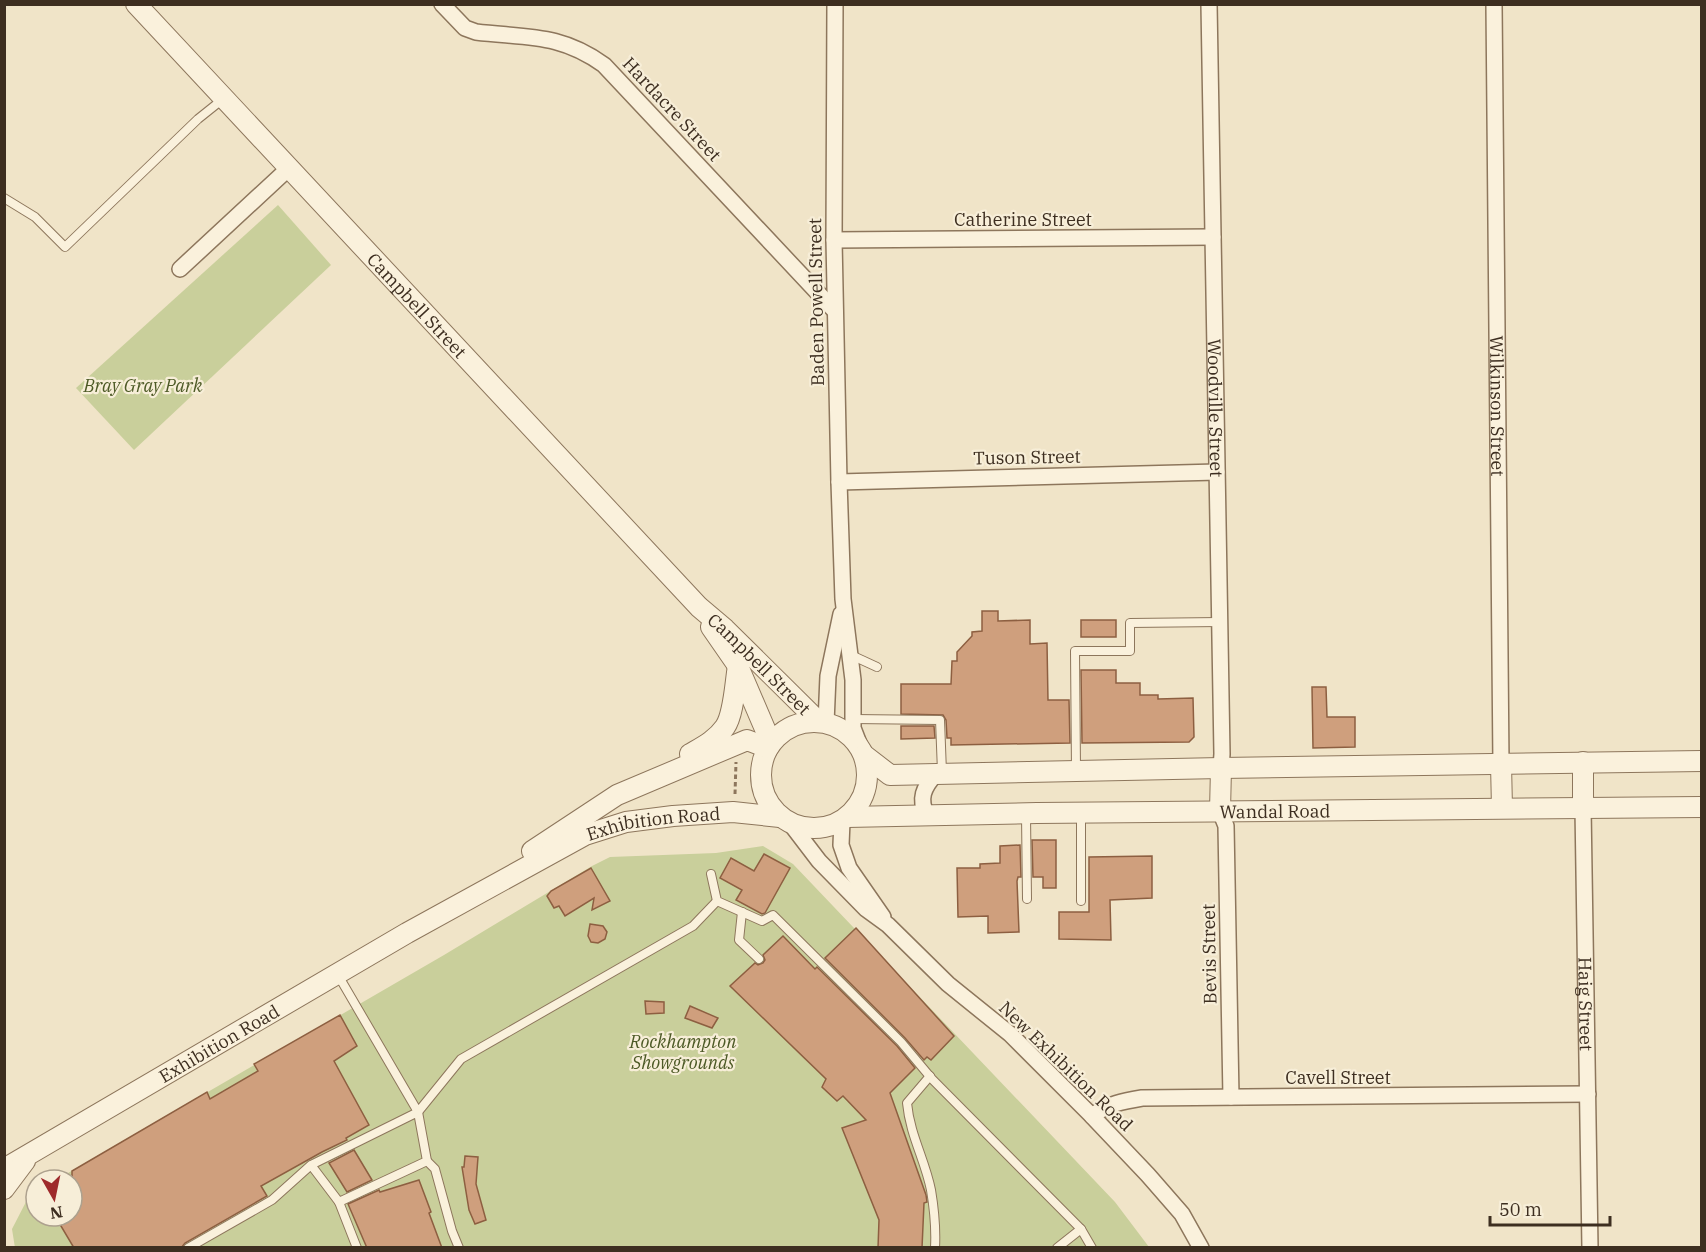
<svg xmlns="http://www.w3.org/2000/svg" width="1706" height="1252" font-family="'IBM Plex Serif',serif">
<rect width="100%" height="100%" fill="#f0e4c8"/>
<g fill="#c9cf9b">
<polygon points="278,205 331,265 134,450 76,388"/>
<polygon points="763,846 793,864 1115,1202 1149,1247 15,1248 12,1229 29,1196 36,1192 36,1216 72,1216 72,1180 56,1180 444,955 592,866 610,857 716,853"/>
</g>
<g fill="#cf9f7d" stroke="#8d5f41" stroke-width="1.5">
<polygon points="982,611 998,611 998,621 1030,620 1030,644 1047,643 1048,700 1069,700 1070,743 951,745 951,738 947,738 946,720 943,715 901,714 901,684 951,684 952,661 957,661 957,652 972,636 972,632 982,631"/>
<rect x="1081" y="620" width="35" height="17"/>
<polygon points="1081,670 1116,670 1116,683 1140,683 1140,695 1158,695 1158,699 1193,698 1194,737 1189,742 1082,743"/>
<polygon points="1312,687 1326,687 1327,717 1355,717 1355,747 1313,748"/>
<polygon points="901,726 934,726 935,738 901,739"/>
<polygon points="1032,840 1056,840 1056,888 1043,888 1043,877 1033,877"/>
<polygon points="1020,845 1021,877 1018,877 1017,881 1019,932 988,933 988,916 958,917 957,868 980,868 980,864 1000,863 1000,846"/>
<polygon points="764,854 790,868 765,913 762,914 736,900 742,890 720,878 731,858 754,871"/>
<polygon points="1152,856 1152,898 1110,900 1111,940 1059,939 1059,912 1089,912 1089,857"/>
<polygon points="591,868 610,901 592,910 594,898 565,916 559,906 554,908 547,896 551,891"/>
<polygon points="590,924 603,926 607,932 605,939 598,943 591,942 588,936"/>
<polygon points="856,928 954,1036 931,1060 927,1057 924,1060 905,1038 825,958"/>
<polygon points="783,936 815,969 817,967 897,1046 915,1068 890,1093 926,1195 927,1202 924,1203 922,1248 878,1248 879,1220 842,1128 866,1120 843,1096 837,1101 822,1087 826,1079 730,986 755,963 758,965 763,963 765,960 763,955"/>
<polygon points="645,1001 664,1002 664,1013 646,1014"/>
<polygon points="690,1006 718,1018 712,1028 685,1018"/>
<polygon points="340,1015 357,1046 334,1061 369,1125 346,1138 347,1140 322,1152 261,1186 267,1196 185,1243 181,1248 74,1248 55,1216 72,1216 72,1171 207,1092 210,1099 258,1071 254,1064"/>
<polygon points="354,1150 372,1180 347,1192 329,1163"/>
<polygon points="465,1156 478,1157 476,1184 486,1220 475,1224 469,1210 462,1167 464,1167"/>
<polygon points="419,1180 431,1212 429,1213 442,1248 367,1248 348,1204 379,1190 380,1192"/>
</g>
<g fill="none" stroke-linecap="round" stroke-linejoin="round">
<defs>
<g id="service">
<polyline points="4,198 35,217 65,247 198,119 223,99"/>
<polyline points="851,655 877,667"/>
<polyline points="853,719 940,720 942,772"/>
<polyline points="1076,770 1075,651 1130,651 1130,623 1220,622"/>
<polyline points="1026,815 1027,899"/>
<polyline points="711,874 717,901 762,921 773,915 901,1042 932,1079 1081,1229 1092,1248"/>
<polyline points="1081,901 1081,814"/>
<polyline points="742,912 739,940 759,959"/>
<polyline points="338,975 418,1112 461,1059 693,926 717,901"/>
<path d="M 930,1076 L 907,1103 C 910,1135 925,1160 931,1190 C 934,1208 936,1230 935,1248"/>
<polyline points="427,1161 435,1169 452,1231 459,1248"/>
<polyline points="339,1202 357,1248"/>
<polyline points="188,1248 272,1200 311,1165 418,1112 427,1161 339,1202 311,1165"/>
<polyline points="1057,1248 1081,1229"/>
</g>
<g id="minor">
<path d="M 442,4 L 465,28 L 476,32 C 526,38 560,33 604,65 L 835,311"/>
<polyline points="835,4 834,240 839,482 843,599 853,680 853,728 860,746"/>
<path id="s1" d="M 1209,4 L 1222,754 L 1221,768"/>
<path id="s2" d="M 1494,4 L 1501,764"/>
<polyline points="834,240 1213,237"/>
<polyline points="180,269 289,168"/>
<polyline points="839,482 1217,472"/>
<polyline points="826,723 828,676 841,614"/>
<path id="s3" d="M 1583,808 L 1590,1248"/>
<polyline points="1220,811 1226,826 1231,1097"/>
<path d="M 927,815 C 918,799 924,787 935,775"/>
<polyline points="842,821 841,845 849,868 883,917"/>
<polyline points="790,823 819,861 866,909 888,925 948,984 1010,1034 1092,1116 1148,1175 1182,1214 1201,1248"/>
<path d="M 1092,1116 C 1107,1104 1124,1101 1142,1098 L 1588,1094"/>
</g>
<g id="tertiary">
<path id="s4" d="M 136,4 L 699,607 L 725,629 L 819,722"/>
<polyline points="711,627 738,666 771,743"/>
<circle cx="814" cy="775" r="53"/>
<path d="M 690,754 C 702,747 716,740 725,727 C 734,714 735,683 738,666"/>
<polyline points="864,755 890,775 1221,768 1702,761"/>
<polyline points="1501,764 1502,808"/>
<polyline points="1583,808 1583,762"/>
<polyline points="1220,811 1221,768"/>
<path id="s5" d="M 847,817 L 1037,813 L 1702,807"/>
<polyline points="532,851 617,795 747,740 768,748"/>
<path id="s6" d="M 4,1169 L 407,933 L 585,835 L 626,822 L 673,816 L 733,812 L 780,817"/>
<polyline points="4,1189 25,1161"/>
</g>
</defs>
<use href="#service" stroke="#8d765c" stroke-width="10"/>
<use href="#minor" stroke="#8d765c" stroke-width="18"/>
<use href="#tertiary" stroke="#8d765c" stroke-width="22"/>
<polyline stroke="#8d765c" stroke-width="3" stroke-dasharray="4.5 3" stroke-linecap="butt" points="735,794 736,762"/>
<use href="#service" stroke="#faf1dc" stroke-width="8"/>
<use href="#minor" stroke="#faf1dc" stroke-width="15"/>
<use href="#tertiary" stroke="#faf1dc" stroke-width="20"/>
</g>
<g text-anchor="middle" dominant-baseline="central" stroke-width="4.5" stroke-linejoin="round" paint-order="stroke">
<g font-size="18" fill="#3d2e20" stroke="#f7eed8">
<text transform="translate(672 109) rotate(47)">Hardacre Street</text>
<text x="1023" y="219">Catherine Street</text>
<text transform="translate(816 302) rotate(-91)">Baden Powell Street</text>
<text stroke="none"><textPath href="#s4" startOffset="412">Campbell Street</textPath></text>
<text stroke="none"><textPath href="#s2" startOffset="402">Wilkinson Street</textPath></text>
<text stroke="none"><textPath href="#s1" startOffset="404">Woodville Street</textPath></text>
<text transform="translate(1027 457) rotate(-1)">Tuson Street</text>
<text stroke="none"><textPath href="#s4" startOffset="908">Campbell Street</textPath></text>
<text stroke="none"><textPath href="#s5" startOffset="428">Wandal Road</textPath></text>
<text stroke="none"><textPath href="#s6" startOffset="740">Exhibition Road</textPath></text>
<text transform="translate(1209 954) rotate(-91)">Bevis Street</text>
<text stroke="none"><textPath href="#s3" startOffset="196">Haig Street</textPath></text>
<text stroke="none"><textPath href="#s6" startOffset="249">Exhibition Road</textPath></text>
<text transform="translate(1066 1066) rotate(44)">New Exhibition Road</text>
<text x="1338" y="1077">Cavell Street</text>
</g>
<g font-size="18" font-style="italic" fill="#4d5a26" stroke="#f7eed8">
<text x="143" y="385">Bray Gray Park</text>
<text x="683" y="1041">Rockhampton<tspan x="683" dy="21">Showgrounds</tspan></text>
</g>
</g>
<rect width="1706" height="1252" fill="none" stroke="#3d2e20" stroke-width="12"/>
<g transform="translate(54 1198) rotate(171)"><circle r="28" fill="#f7eed8" stroke="#ada18e" stroke-width="1.5"/>
<path d="M0-4.5L10 22L0 15L-10 22Z" fill="#9e2a2b"/>
<text y="-9" font-size="16" font-weight="bold" text-anchor="middle" fill="#3d2e20">N</text>
</g>
<path d="M1490 1216v9h120v-9" fill="none" stroke="#3d2e20" stroke-width="3"/>
<text x="1499" y="1216" font-size="18" fill="#3d2e20" stroke="#f7eed8" stroke-width="4.5" paint-order="stroke">50 m</text>
</svg>
